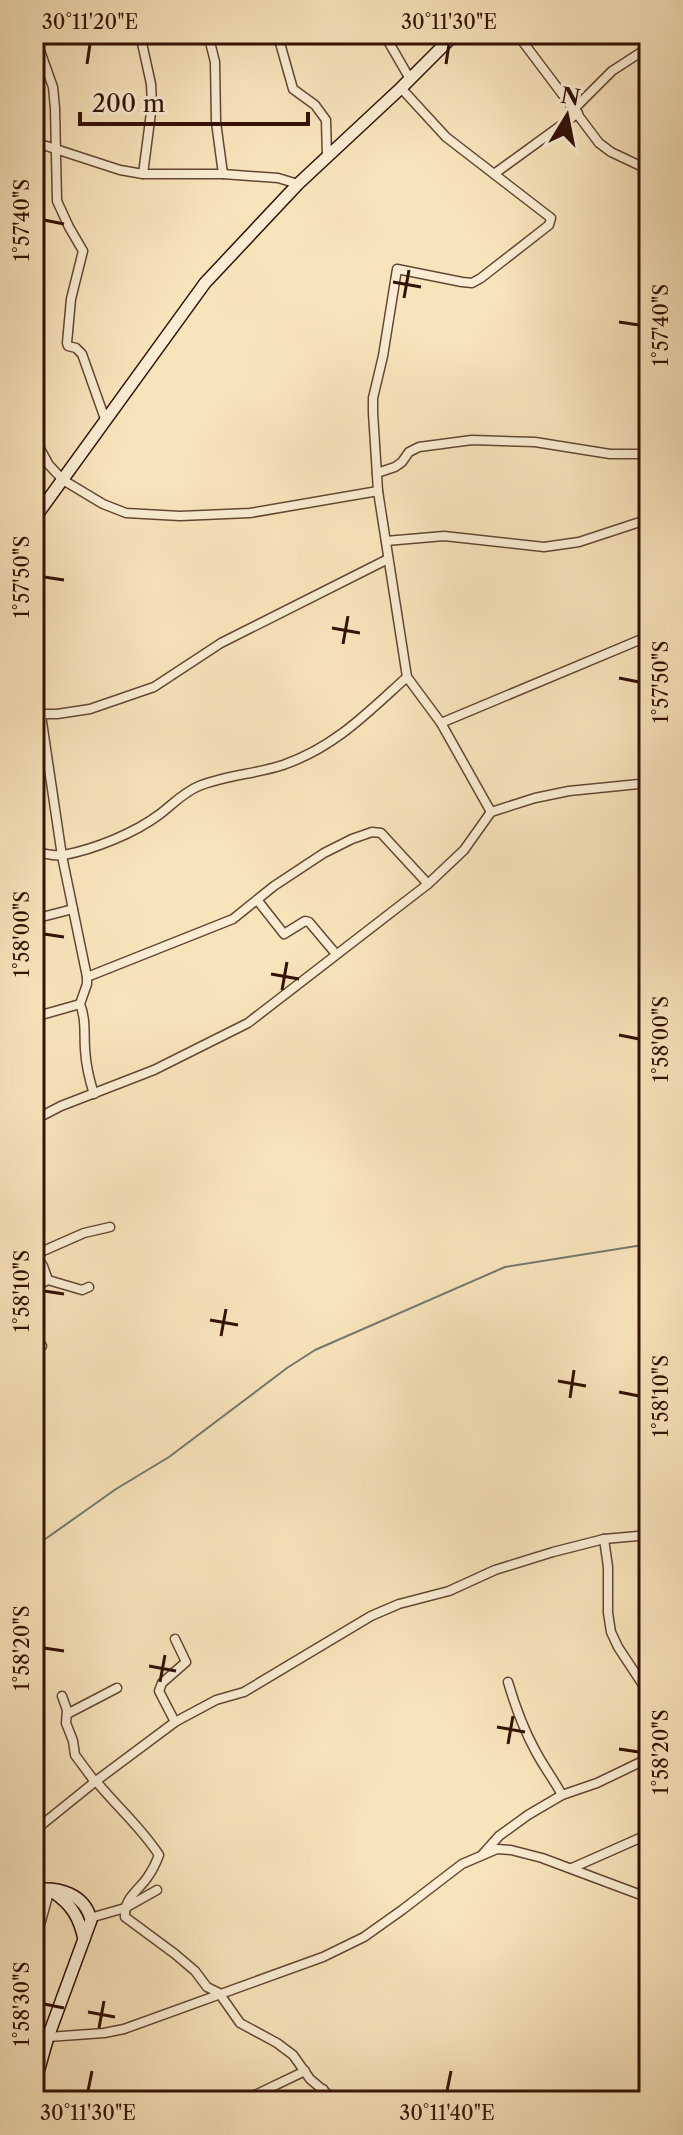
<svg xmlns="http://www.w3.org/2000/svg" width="683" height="2135" font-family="'Libre Caslon Text',serif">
<rect width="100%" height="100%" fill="#f8e4bb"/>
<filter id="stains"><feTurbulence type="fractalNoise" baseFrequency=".0025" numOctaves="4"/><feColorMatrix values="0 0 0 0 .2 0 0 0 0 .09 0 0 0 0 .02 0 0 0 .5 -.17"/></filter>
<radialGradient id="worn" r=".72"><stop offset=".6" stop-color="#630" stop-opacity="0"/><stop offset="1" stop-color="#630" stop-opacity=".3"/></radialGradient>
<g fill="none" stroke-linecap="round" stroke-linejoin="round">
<polyline stroke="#72796e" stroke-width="2" points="34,1547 116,1489 169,1457 287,1368 315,1350 505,1267 649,1244"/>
<defs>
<g id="street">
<polyline points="34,34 53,87 55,108 57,201 69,227 83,251 71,299 67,343 68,346 76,348 82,354 105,419"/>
<polyline points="140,34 151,84 152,105 143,174"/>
<polyline points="208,34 215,62 216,122 223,174"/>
<polyline points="282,34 280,43 293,89 315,105 326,120 327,157"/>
<polyline points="384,34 410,79"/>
<polyline points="517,34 599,143 611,152 649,170"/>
<polyline points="401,88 446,137 551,218 549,225 481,278 472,283 462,282 397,269 383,356 373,398 373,413 378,491 407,677 441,723 491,812"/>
<polyline points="574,109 612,71 649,47"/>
<polyline points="34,142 120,170 143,174 223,174 278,178 298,184"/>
<polyline points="494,174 578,113"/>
<polyline points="34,438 49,465 63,480 103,504 126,513 180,516 250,513 378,491"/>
<polyline points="377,473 395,467 402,462 409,452 419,447 472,440 535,442 610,454 649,454"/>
<polyline points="386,541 444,536 544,547 579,542 649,519"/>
<polyline points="34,714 57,714 90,709 154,687 221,643 388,559"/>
<path d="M 41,715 L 62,856 L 87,977 L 87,984 L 80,1004 C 86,1019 84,1033 85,1049 C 86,1065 89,1079 94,1094"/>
<polyline points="441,723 649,636"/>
<path d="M 34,852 C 44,853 55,857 64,855 C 95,849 135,833 160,814 C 173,804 184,792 199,786 C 226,775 256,774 283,765 C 335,747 367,713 407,677"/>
<polyline points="258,901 284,934 305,921 309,922 336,954"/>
<polyline points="34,919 73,909"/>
<polyline points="87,977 233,919 274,886 324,853 352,839 372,832 381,833 428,884"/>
<polyline points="34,1017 80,1004"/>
<polyline points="34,1120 61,1106 154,1070 248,1023 428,884 464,850 491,812 535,798 569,791 649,783"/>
<polyline points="34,1254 43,1266 48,1280"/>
<polyline points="34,1255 84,1233 110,1227"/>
<polyline points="34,1292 42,1283 48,1280 82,1290 89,1287"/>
<polyline points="34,1335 42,1346"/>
<polyline points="604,1539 608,1567 608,1613 611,1632 618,1647 649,1694"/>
<polyline points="175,1639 186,1662 162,1683 159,1691 175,1722"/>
<path d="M 508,1682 C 515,1706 524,1730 536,1752 C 544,1767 554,1780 562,1795"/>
<polyline points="62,1696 67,1710 66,1723 73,1741 75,1755 95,1782"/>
<polyline points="67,1714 117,1688"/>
<polyline points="34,1734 39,1740 39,1744 34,1748"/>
<path d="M 96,1781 C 116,1806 141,1827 159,1855 C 156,1863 152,1871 147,1878 C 137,1892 124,1898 125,1917 L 175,1954 L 195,1971 L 207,1987 L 219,1993 L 240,2023 L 277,2043 L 293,2055 L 310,2079 L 336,2101"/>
<polyline points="34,1831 96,1781 175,1722 216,1700 244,1692 371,1616 399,1604 449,1591 495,1570 553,1552 604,1539 649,1535"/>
<polyline points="482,1855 499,1836 528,1815 562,1795 597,1783 649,1758"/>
<polyline points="572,1868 649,1834"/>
<polyline points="90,1918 125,1908 157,1890"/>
<polyline points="34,1946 50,1889"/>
<polyline points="34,2038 104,2033 124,2029 323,1957 364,1937 402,1910 462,1864 497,1849 511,1850 542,1858 649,1898"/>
<polyline points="250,2101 255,2095 305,2071"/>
<polyline points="317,2101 323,2089"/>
</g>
<g id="secondary">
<polyline points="34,519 205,283 298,184 401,88 455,34"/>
<path d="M 34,1890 C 58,1886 85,1894 91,1920 L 48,2037 L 34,2086"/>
<path d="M 53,1892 C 72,1905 79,1917 84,1939"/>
</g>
</defs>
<use href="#street" stroke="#644633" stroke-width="11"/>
<use href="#secondary" stroke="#321106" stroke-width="14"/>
<use href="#street" stroke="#faedd3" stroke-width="8"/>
<use href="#secondary" stroke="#faedd3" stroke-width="11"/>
</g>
<path fill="none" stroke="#321106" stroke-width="3" d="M 87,64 L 90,44M 446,64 L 449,44M 44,220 L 64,224M 393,282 L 421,287M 404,298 L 409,270M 619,322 L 639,325M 44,577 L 64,580M 332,628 L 360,633M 343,644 L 348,616M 619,678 L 639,682M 44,934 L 64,937M 271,974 L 299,979M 282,990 L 287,962M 619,1035 L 639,1039M 44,1291 L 64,1294M 210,1320 L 238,1325M 221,1336 L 226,1309M 558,1381 L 586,1386M 619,1392 L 639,1396M 570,1398 L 574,1370M 44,1648 L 64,1651M 149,1666 L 176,1671M 160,1682 L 165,1655M 497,1727 L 525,1732M 508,1744 L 513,1716M 619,1749 L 639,1752M 44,2004 L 64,2008M 88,2012 L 115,2017M 99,2028 L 104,2001M 88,2091 L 92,2071M 447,2091 L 451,2071"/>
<rect width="683" height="2135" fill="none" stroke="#f8e4bb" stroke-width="88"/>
<g transform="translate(567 116) rotate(10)" stroke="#faedd3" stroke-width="6" paint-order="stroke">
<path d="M0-6L14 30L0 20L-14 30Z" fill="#321106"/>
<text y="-12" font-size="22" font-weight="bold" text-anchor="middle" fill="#321106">N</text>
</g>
<path d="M80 112v12h228v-12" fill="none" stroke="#321106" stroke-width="4"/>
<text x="92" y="112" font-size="24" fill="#321106" stroke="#faedd3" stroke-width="6" paint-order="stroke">200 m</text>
<rect x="44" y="44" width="595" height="2047" fill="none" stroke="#321106" stroke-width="3"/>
<g font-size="20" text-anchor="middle" fill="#321106">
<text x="90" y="29">30°11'20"E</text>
<text x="449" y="29">30°11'30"E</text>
<text transform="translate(22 220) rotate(-90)" y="7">1°57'40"S</text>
<text transform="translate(661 325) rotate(-90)" y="7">1°57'40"S</text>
<text transform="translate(22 577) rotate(-90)" y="7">1°57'50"S</text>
<text transform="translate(661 682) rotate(-90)" y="7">1°57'50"S</text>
<text transform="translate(22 934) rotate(-90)" y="7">1°58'00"S</text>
<text transform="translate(661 1039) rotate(-90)" y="7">1°58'00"S</text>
<text transform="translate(22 1291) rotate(-90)" y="7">1°58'10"S</text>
<text transform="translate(661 1396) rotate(-90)" y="7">1°58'10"S</text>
<text transform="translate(22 1648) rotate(-90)" y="7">1°58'20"S</text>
<text transform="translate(661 1752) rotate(-90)" y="7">1°58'20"S</text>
<text transform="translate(22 2004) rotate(-90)" y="7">1°58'30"S</text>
<text x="88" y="2120">30°11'30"E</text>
<text x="447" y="2120">30°11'40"E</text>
</g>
<rect width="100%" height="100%" filter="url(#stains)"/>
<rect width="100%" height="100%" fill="url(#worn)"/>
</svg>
